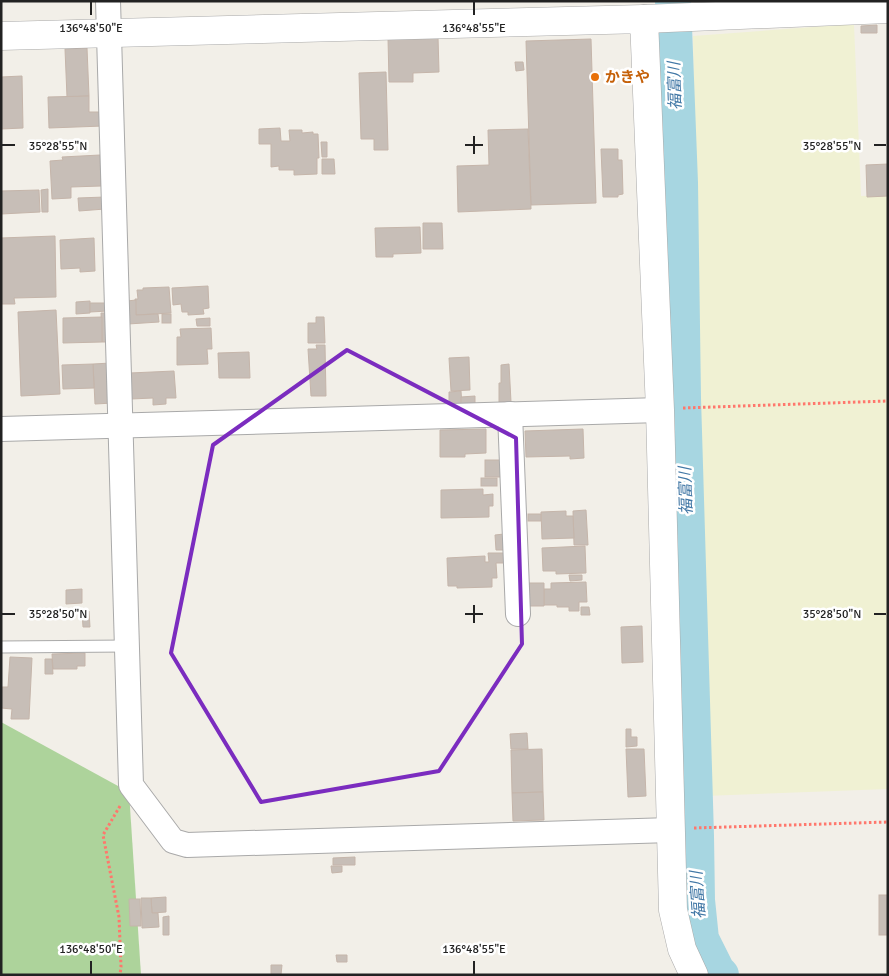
<svg xmlns="http://www.w3.org/2000/svg" width="889" height="976" font-family="Signika,'Noto Sans JP',sans-serif">
<rect width="100%" height="100%" fill="#f2efe8"/>
<polygon fill="#f0f1d3" points="854,24 861,196 888,195 888,789 704,796 693,36"/>
<polygon fill="#add39b" points="1,722 129,792 141,975 1,975"/>
<g fill="none" stroke-linecap="round" stroke-linejoin="round">
<polyline stroke="#a7d6e1" stroke-width="36" points="673,1 680,183 683,398 696,836 697,900 701,939 717,971 721,975"/>
</g>
<g fill="#c7beb7" stroke="#c5b5aa">
<polygon points="877,25 877,33 861,33 861,26"/>
<polygon points="438,37 439,72 413,73 413,82 389,82 388,38"/>
<polygon points="591,39 596,203 531,205 526,41"/>
<polygon points="87,48 89,96 67,97 65,49"/>
<polygon points="515,62 523,62 524,70 516,71"/>
<polygon points="386,72 388,150 374,150 374,139 361,139 359,73"/>
<polygon points="22,76 23,128 1,129 1,77"/>
<polygon points="89,96 89,112 102,112 103,126 49,128 48,97"/>
<polygon points="280,128 281,141 290,141 289,130 302,130 302,133 313,132 313,134 318,134 319,158 317,158 317,174 294,175 294,170 279,170 279,166 271,167 271,144 259,144 259,129"/>
<polygon points="528,129 531,209 458,212 457,166 489,165 488,130"/>
<polygon points="321,142 327,142 327,157 322,157"/>
<polygon points="601,149 618,149 618,160 622,160 623,194 618,195 618,197 603,197"/>
<polygon points="100,155 101,186 71,187 71,198 52,199 50,161 63,160 62,157"/>
<polygon points="322,159 334,159 335,174 322,174"/>
<polygon points="888,164 888,196 867,197 866,165"/>
<polygon points="48,189 48,212 42,212 41,190"/>
<polygon points="39,190 40,212 1,214 1,191"/>
<polygon points="105,197 105,209 79,211 78,198"/>
<polygon points="423,223 442,223 443,249 423,249"/>
<polygon points="420,227 421,253 393,254 393,257 376,257 375,228"/>
<polygon points="55,236 56,297 14,298 15,304 1,304 1,238"/>
<polygon points="94,238 95,271 80,272 80,268 61,269 60,240"/>
<polygon points="208,286 209,308 203,309 204,314 188,315 188,312 182,312 181,304 173,305 172,288"/>
<polygon points="169,287 171,313 136,315 135,299 138,299 137,290 143,290 143,288"/>
<polygon points="136,300 136,315 158,314 159,322 128,324 127,301"/>
<polygon points="90,301 90,313 76,314 76,302"/>
<polygon points="90,303 108,303 108,311 90,312"/>
<polygon points="56,310 60,394 21,396 18,312"/>
<polygon points="101,313 108,313 109,342 102,342"/>
<rect x="162" y="314" width="9" height="9"/>
<polygon points="102,317 102,342 63,343 63,318"/>
<polygon points="316,317 324,317 325,343 308,343 308,323 316,323"/>
<polygon points="210,318 210,326 197,326 196,319"/>
<polygon points="211,328 212,349 207,349 208,364 177,365 177,337 181,337 180,329"/>
<polygon points="316,345 325,345 326,396 311,396 308,349 317,349"/>
<polygon points="249,352 250,378 219,378 218,353"/>
<polygon points="469,357 470,390 451,391 449,358"/>
<polygon points="111,363 113,403 95,404 93,364"/>
<polygon points="93,364 94,388 63,389 62,365"/>
<polygon points="509,364 511,402 499,402 499,383 501,383 501,365"/>
<polygon points="174,371 176,398 166,398 166,404 153,405 153,398 131,399 130,373"/>
<polygon points="461,391 462,406 449,406 449,392"/>
<polygon points="475,396 475,404 461,404 461,397"/>
<polygon points="486,429 486,453 465,454 465,457 440,457 440,430"/>
<polygon points="583,429 584,458 570,459 570,456 526,457 525,431"/>
<rect x="485" y="460" width="16" height="17"/>
<rect x="481" y="478" width="16" height="8"/>
<polygon points="483,489 483,495 493,494 493,506 489,506 489,517 441,518 441,490"/>
<polygon points="586,510 588,545 574,545 573,511"/>
<polygon points="566,511 566,516 573,516 574,538 542,539 541,512"/>
<rect x="528" y="514" width="13" height="7"/>
<polygon points="504,534 504,550 496,550 495,535"/>
<polygon points="585,546 586,573 556,574 556,571 543,571 542,548"/>
<polygon points="488,553 504,553 505,563 496,563 497,578 492,578 492,587 457,588 457,586 448,586 447,558 485,556 485,562 489,562"/>
<polygon points="569,575 582,575 582,580 570,581"/>
<polygon points="586,582 587,602 579,602 579,611 569,611 569,607 557,607 557,605 544,605 544,589 551,589 551,583"/>
<polygon points="526,583 544,583 544,606 527,606"/>
<polygon points="82,589 82,603 66,604 66,590"/>
<polygon points="581,607 589,607 590,615 581,615"/>
<polygon points="89,611 90,627 83,627 82,612"/>
<polygon points="642,626 643,662 622,663 621,627"/>
<polygon points="85,653 85,666 77,666 77,669 53,669 52,654"/>
<polygon points="10,657 32,658 29,719 11,719 12,709 1,708 2,687 8,687"/>
<polygon points="45,659 52,659 53,674 45,674"/>
<polygon points="626,729 631,729 631,737 637,737 637,746 626,747"/>
<polygon points="527,733 528,749 511,749 510,734"/>
<polygon points="542,749 543,792 512,793 511,750"/>
<polygon points="626,749 644,749 646,796 628,797"/>
<polygon points="543,792 544,820 513,821 512,793"/>
<polygon points="355,857 355,865 333,865 333,858"/>
<polygon points="331,866 342,866 342,872 332,873"/>
<rect x="879" y="895" width="9" height="40"/>
<polygon points="166,897 166,912 152,913 151,898"/>
<polygon points="141,898 151,898 152,913 158,913 159,927 142,928"/>
<polygon points="129,899 140,899 141,926 130,926"/>
<polygon points="169,916 169,935 163,935 163,917"/>
<polygon points="336,955 347,955 347,962 337,962"/>
<polygon points="271,965 282,965 281,975 271,975"/>
</g>
<g fill="none" stroke-linecap="round" stroke-linejoin="round">
<defs>
<polyline id="service" points="1,647 127,646"/>
<g id="minor">
<polyline points="108,1 131,785 173,841 187,845 671,830"/>
<polyline points="510,414 518,614"/>
<polyline points="1,429 660,410"/>
</g>
<g id="tertiary">
<polyline points="644,19 888,9"/>
<polyline points="1,36 644,19 660,410 673,910 682,949 694,975"/>
</g>
</defs>
<use href="#service" stroke="#a9a9a9" stroke-width="13"/>
<use href="#minor" stroke="#a9a9a9" stroke-width="26"/>
<use href="#tertiary" stroke="#a9a9a9" stroke-width="29"/>
<g stroke="#ff776c" stroke-width="3" stroke-dasharray="2.5 2.5" stroke-linecap="butt">
<polyline points="683,408 888,401"/>
<polyline points="120,806 103,835 119,917 121,967 120,975"/>
<polyline points="694,828 888,822"/>
</g>
<use href="#service" stroke="#fff" stroke-width="11"/>
<use href="#minor" stroke="#fff" stroke-width="24"/>
<use href="#tertiary" stroke="#fff" stroke-width="28"/>
</g>
<path fill="none" stroke="#7b2cbf" stroke-width="4" stroke-linejoin="round" d="M 347,350 L 516,438 L 522,644 L 439,771 L 261,802 L 171,653 L 213,445 Z"/>
<path fill="none" stroke="#222" stroke-width="2" d="M 91,2 L 91,15M 474,2 L 474,15M 474,136 L 474,154M 2,145 L 15,145M 465,145 L 483,145M 874,145 L 886,145M 474,605 L 474,623M 2,614 L 15,614M 465,614 L 483,614M 874,614 L 886,614M 91,961 L 91,974M 474,961 L 474,974"/>
<circle fill="#e8710a" stroke="#fff" stroke-width="2" cx="595" cy="77" r="5"/>
<g text-anchor="middle" dominant-baseline="central" stroke-width="5" stroke-linejoin="round" paint-order="stroke">
<g font-size="15" font-weight="bold" fill="#c56008" stroke="#fff" text-anchor="start">
<text x="605" y="77">かきや</text>
</g>
<g font-size="16" font-style="italic" fill="#4278a6" stroke="#fff">
<text transform="translate(675 86) rotate(-92)">福富川</text>
<text transform="translate(686 491) rotate(-92)">福富川</text>
<text transform="translate(698 895) rotate(-94)">福富川</text>
</g>
</g>
<g font-size="12" text-anchor="middle" fill="#222" stroke="#fff" stroke-width="5" stroke-linejoin="round" paint-order="stroke">
<text x="91" y="32">136°48'50"E</text>
<text x="474" y="32">136°48'55"E</text>
<text x="58" y="150">35°28'55"N</text>
<text x="832" y="150">35°28'55"N</text>
<text x="58" y="618">35°28'50"N</text>
<text x="832" y="618">35°28'50"N</text>
<text x="91" y="953">136°48'50"E</text>
<text x="474" y="953">136°48'55"E</text>
</g>
<rect width="889" height="976" fill="none" stroke="#222222" stroke-width="5"/>
</svg>
